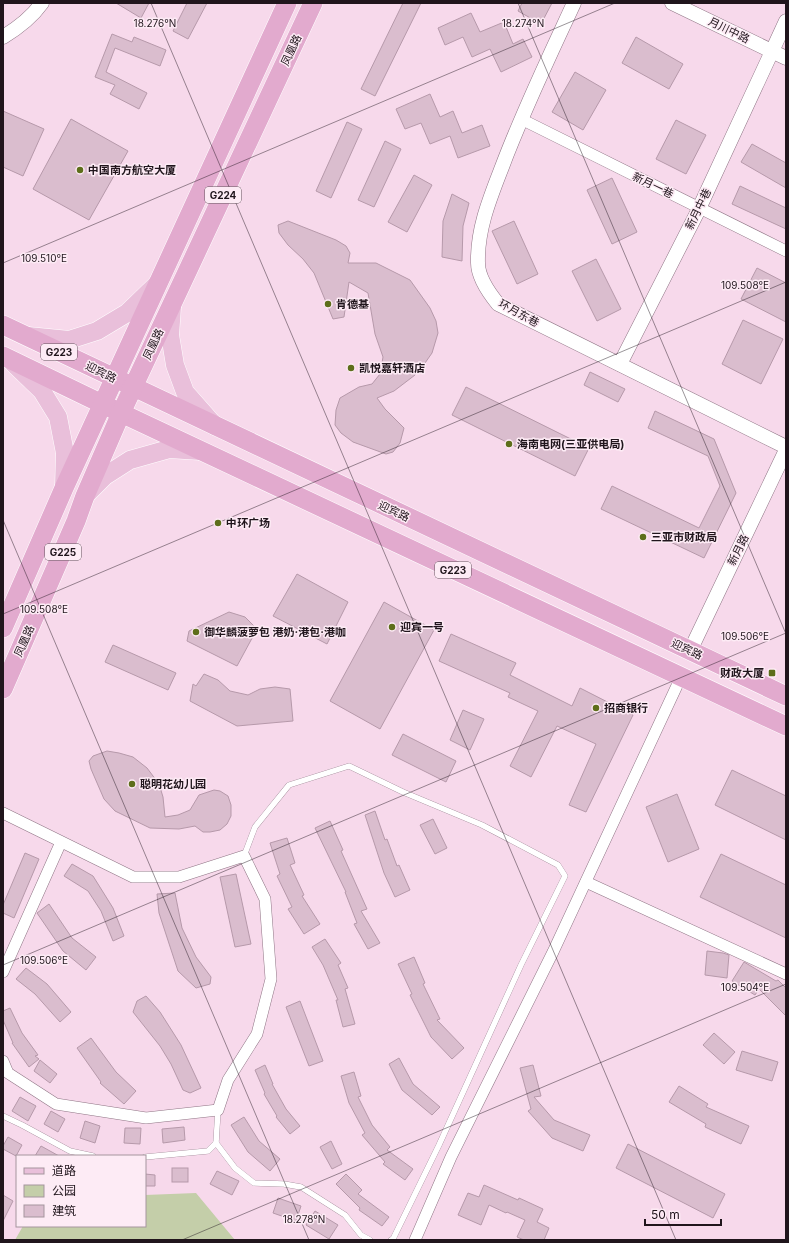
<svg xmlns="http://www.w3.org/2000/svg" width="789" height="1243" font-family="Inter,'Noto Sans SC',sans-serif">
<rect width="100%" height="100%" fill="#f7d9eb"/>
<polygon fill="#c4cea9" points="196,1193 235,1240 15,1240 23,1226 145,1226 145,1195"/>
<g fill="#dabdce" stroke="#b699aa">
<polygon points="116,3 149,3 141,18"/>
<polygon points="187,3 207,3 188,39 173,31"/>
<polygon points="403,3 421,3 375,96 361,89"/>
<polygon points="522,3 552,3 541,24 518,11"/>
<polygon points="471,13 480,32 504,22 513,44 523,39 532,57 501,72 490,49 472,57 463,37 445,45 438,28"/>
<polygon points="112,34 132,42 134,37 166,50 160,66 115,48 106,72 147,93 139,109 110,94 115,85 95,77"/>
<polygon points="636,37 683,64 669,89 622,63"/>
<polygon points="575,72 606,90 583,130 552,112"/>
<polygon points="430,94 440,117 453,111 462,133 482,125 490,146 458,158 450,136 430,144 421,123 405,129 396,109"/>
<polygon points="3,111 44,129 23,176 3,167"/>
<polygon points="71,119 128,151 89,220 33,189"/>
<polygon points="676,120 706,135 686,174 656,159"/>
<polygon points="347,122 362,129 331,198 316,191"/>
<polygon points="385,141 401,149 374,207 358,200"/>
<polygon points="752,144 786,163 786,188 741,162"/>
<polygon points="414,175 432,185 407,232 388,222"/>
<polygon points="612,178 637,232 612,244 587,190"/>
<polygon points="740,186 786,208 786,229 732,204"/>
<polygon points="452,194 469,203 463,226 462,261 442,257 443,221"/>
<polygon points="288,221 336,240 346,246 350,253 348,263 376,263 410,280 430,308 436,321 438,333 432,353 425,363 415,375 394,391 377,398 385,409 404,428 400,443 393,452 386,454 353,442 341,433 335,425 336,410 340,398 359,387 372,384 380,374 383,357 375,334 368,293 349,282 344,317 333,319 314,273 303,259 288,245 279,233 278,225"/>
<polygon points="514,221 538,274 517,284 492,231"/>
<polygon points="596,259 621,309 597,321 572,271"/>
<polygon points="757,268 786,283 786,322 741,299"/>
<polygon points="743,320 783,339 761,384 722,364"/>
<polygon points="590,372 625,389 618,402 584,385"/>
<polygon points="466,387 589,448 575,476 452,415"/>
<polygon points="655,411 714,439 736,493 704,558 601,509 612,486 699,528 720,486 708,456 648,428"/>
<polygon points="297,574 348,602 327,644 273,616"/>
<polygon points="384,602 434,630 380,729 330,701"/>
<polygon points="229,612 245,617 257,629 237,666 187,641 189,631"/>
<polygon points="451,634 516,663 510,675 572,706 580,688 633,715 586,812 569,805 596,744 557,726 531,777 510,766 538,711 508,697 510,693 439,661"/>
<polygon points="113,645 176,673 168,690 105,662"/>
<polygon points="204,674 218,680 230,691 248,695 260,689 275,687 290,689 293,721 237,726 190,701 193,684 196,686"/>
<polygon points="463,710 484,719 470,750 450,740"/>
<polygon points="403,734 456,761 446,782 392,755"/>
<polygon points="107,751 119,753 133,757 147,768 159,784 163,797 165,817 178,815 190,810 199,795 214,790 220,791 228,796 231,805 231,816 227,824 220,830 210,832 203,832 195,826 179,829 150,828 115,811 104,799 91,769 89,761 93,756"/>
<polygon points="732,770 786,796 786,840 715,805"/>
<polygon points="677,794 699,849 668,862 646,807"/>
<polygon points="375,811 385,840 387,839 397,866 399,865 410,890 395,897 384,873 365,815"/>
<polygon points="433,819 447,848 435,854 420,825"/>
<polygon points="330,821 343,850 341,851 367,909 361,911 380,943 368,949 354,924 357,923 345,892 346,892 315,828"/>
<polygon points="287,838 295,863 290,865 304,895 302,896 320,924 304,934 288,909 292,907 277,876 280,874 270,843"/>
<polygon points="25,853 39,859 14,918 3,913 3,905"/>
<polygon points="721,854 786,885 786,938 700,897"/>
<polygon points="72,864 93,876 113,908 124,936 113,941 101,911 88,891 64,876"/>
<polygon points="236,874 251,944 235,947 220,877"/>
<polygon points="175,893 182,928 196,957 211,977 210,984 196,988 178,971 159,913 157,894"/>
<polygon points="49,904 72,938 96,957 86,970 63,951 37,913"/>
<polygon points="325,939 341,963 338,965 348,988 345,989 355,1024 343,1027 336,1000 338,1000 323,965 312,947"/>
<polygon points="707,951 723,953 729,955 727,978 705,975"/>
<polygon points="414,957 425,983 423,984 440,1019 437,1020 464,1048 452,1059 431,1037 410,995 412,994 398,964"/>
<polygon points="744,962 776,981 778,980 786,988 786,1016 759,989 755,995 732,981"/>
<polygon points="26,968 47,984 71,1012 60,1022 35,994 16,979"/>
<polygon points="146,996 160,1012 181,1045 201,1088 190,1093 183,1090 171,1064 160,1046 133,1012 137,1001"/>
<polygon points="300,1001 323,1061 309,1066 286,1007"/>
<polygon points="10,1008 22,1033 38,1055 35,1056 39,1059 29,1067 12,1043 13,1043 3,1020 3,1011"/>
<polygon points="714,1033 735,1052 724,1064 703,1045"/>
<polygon points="91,1038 116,1072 136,1091 124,1104 100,1083 101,1082 77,1048"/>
<polygon points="742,1051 778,1062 772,1081 736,1070"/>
<polygon points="399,1058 413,1084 440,1107 432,1115 402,1090 389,1064"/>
<polygon points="40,1060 57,1074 50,1083 34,1071"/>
<polygon points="265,1065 273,1084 272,1084 286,1109 300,1126 290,1134 276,1117 277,1116 264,1094 265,1093 255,1070"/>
<polygon points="533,1065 541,1096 534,1097 554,1120 590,1135 583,1151 552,1138 528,1111 531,1109 520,1068"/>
<polygon points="354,1072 361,1096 358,1097 372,1125 390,1147 387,1150 413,1169 405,1180 383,1164 385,1162 362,1135 365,1133 349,1103 341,1076"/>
<polygon points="679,1086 708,1104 706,1107 749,1126 741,1144 705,1127 706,1124 669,1102"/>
<polygon points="20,1097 36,1106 28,1121 12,1111"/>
<polygon points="51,1111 65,1119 58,1132 44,1124"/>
<polygon points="244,1117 259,1141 280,1159 270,1171 248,1152 231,1125"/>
<polygon points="85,1121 100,1126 95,1143 80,1138"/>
<polygon points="184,1127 185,1140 163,1143 162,1129"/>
<polygon points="125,1128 141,1128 140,1144 124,1143"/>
<polygon points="8,1137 22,1145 16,1156 3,1149 3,1146"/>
<polygon points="331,1141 342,1164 332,1169 320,1147"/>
<polygon points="628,1144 725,1194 713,1218 616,1168"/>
<polygon points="41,1146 59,1156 35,1156"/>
<rect x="172" y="1168" width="16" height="14"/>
<polygon points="217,1171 239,1181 232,1195 210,1184"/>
<polygon points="145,1174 155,1175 155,1186 145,1186"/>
<polygon points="346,1174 362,1190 358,1194 389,1217 382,1226 359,1210 360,1208 336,1184"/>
<polygon points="484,1185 518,1200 519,1198 543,1209 537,1222 549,1228 544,1240 524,1240 517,1237 525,1220 507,1212 506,1213 489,1205 481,1225 458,1215 468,1193 479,1197"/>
<polygon points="3,1195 13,1201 3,1221"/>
<polygon points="278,1198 301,1206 296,1221 273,1213"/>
<polygon points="315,1211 338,1225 329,1239 306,1225"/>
</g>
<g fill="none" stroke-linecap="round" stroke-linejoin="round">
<defs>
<g id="service">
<polyline points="244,856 255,827 289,785 349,766 403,792 482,825 558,865 565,876 521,965 439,1145 393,1239 391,1240"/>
<polyline points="3,1116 22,1125 70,1151 93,1156"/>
<polyline points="216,1143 235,1168 254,1183 284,1184 301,1187 345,1215 361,1235 370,1240"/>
<polyline points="145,1157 208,1151 216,1143 218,1110"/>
</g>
<g id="minor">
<polyline points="521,119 786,251"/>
<polyline points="3,813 133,877 179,877 244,856 265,899 271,979 257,1034 228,1080 218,1110 146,1118 56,1104 8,1073 3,1061"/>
<polyline points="586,882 786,974"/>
<polyline points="3,972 61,842"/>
<polyline points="415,1240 451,1157 553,952 681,677"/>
</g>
<g id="tertiary">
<path d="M 574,3 C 549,57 523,111 502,167 C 490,198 477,229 478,263 C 478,277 489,293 498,304 L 786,447"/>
<polyline points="672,3 786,58"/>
<path d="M 3,37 C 18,28 32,17 42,3"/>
<polyline points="620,364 697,213 786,21"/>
<polyline points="690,651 786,450"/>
</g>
<g id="primary">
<polyline points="172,307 170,335 175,365 185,392 215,426"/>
<polyline points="28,336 69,340 97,331 127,313 157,284"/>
<polyline points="14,364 42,391 58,417 65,453 64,487"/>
<polyline points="87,494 105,476 130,460 169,449 201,451"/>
</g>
<g id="trunk">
<polyline points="3,325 786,696"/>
<polyline points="3,356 121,413 786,726"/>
<polyline points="3,628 64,488 287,3"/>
<polyline points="3,689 76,521 85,496 121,413 313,3"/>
</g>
</defs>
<use href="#service" stroke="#8f7585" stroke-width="6"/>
<use href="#minor" stroke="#8f7585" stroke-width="12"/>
<use href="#tertiary" stroke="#8f7585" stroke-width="15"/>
<use href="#primary" stroke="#fff" stroke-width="19"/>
<use href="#trunk" stroke="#fff" stroke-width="20"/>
<use href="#service" stroke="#fff" stroke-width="5.5"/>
<use href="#minor" stroke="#fff" stroke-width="11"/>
<use href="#tertiary" stroke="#fff" stroke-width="14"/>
<use href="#primary" stroke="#e9bfda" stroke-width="18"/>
<use href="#trunk" stroke="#e2aace" stroke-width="19"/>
</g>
<path fill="none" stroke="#20151c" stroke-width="1" stroke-opacity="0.45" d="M 151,3 L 676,1240M 518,3 L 786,634M 3,263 L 615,3M 3,520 L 309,1240M 3,614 L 786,282M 3,965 L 786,633M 182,1240 L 786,984"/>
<g fill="#5d6e1a" stroke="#fdebf5" stroke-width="1.5">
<circle cx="80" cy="170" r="4"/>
<circle cx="328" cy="304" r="4"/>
<circle cx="351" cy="368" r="4"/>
<circle cx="509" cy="444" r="4"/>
<circle cx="218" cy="523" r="4"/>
<circle cx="643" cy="537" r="4"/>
<circle cx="392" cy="627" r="4"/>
<circle cx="196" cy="632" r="4"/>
<rect x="768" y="669" width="8" height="8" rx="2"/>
<circle cx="596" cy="708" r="4"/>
<circle cx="132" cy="784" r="4"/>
</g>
<g text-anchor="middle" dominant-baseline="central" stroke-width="3" stroke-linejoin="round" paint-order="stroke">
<g fill="#fdebf5" stroke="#62555d" stroke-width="1">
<rect x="205" y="187" width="36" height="16" rx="3"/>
<rect x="41" y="344" width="36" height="16" rx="3"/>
<rect x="45" y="544" width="36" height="16" rx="3"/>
<rect x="435" y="562" width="36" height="16" rx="3"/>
</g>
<g font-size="10" font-weight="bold" fill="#20151c">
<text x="223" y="195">G224</text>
<text x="59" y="352">G223</text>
<text x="63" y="552">G225</text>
<text x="453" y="570">G223</text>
</g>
<g font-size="11" fill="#20151c" stroke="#fdebf5">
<text transform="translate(729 30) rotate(26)">月川中路</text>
<text transform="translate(291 50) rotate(-65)">凤凰路</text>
<text transform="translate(653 185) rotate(26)">新月一巷</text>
<text transform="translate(698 209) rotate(-64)">新月中巷</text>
<text transform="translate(519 313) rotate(29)">环月东巷</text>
<text transform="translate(153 344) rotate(-65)">凤凰路</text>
<text transform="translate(101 372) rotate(26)">迎宾路</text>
<text transform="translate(394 511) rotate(25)">迎宾路</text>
<text transform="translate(738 550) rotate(-64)">新月路</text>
<text transform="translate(24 641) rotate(-66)">凤凰路</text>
<text transform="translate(687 649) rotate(25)">迎宾路</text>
</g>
<g font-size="11" font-weight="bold" fill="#20151c" stroke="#fdebf5" text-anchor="start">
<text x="88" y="170">中国南方航空大厦</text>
<text x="336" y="304">肯德基</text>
<text x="359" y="368">凯悦嘉轩酒店</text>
<text x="517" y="444">海南电网(三亚供电局)</text>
<text x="226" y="523">中环广场</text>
<text x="651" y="537">三亚市财政局</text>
<text x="400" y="627">迎宾一号</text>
<text x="204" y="632">御华麟菠萝包 港奶·港包·港咖</text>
<text x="764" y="673" text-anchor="end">财政大厦</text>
<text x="604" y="708">招商银行</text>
<text x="140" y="784">聪明花幼儿园</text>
</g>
</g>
<g font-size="10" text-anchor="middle" fill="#20151c" stroke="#fdebf5" stroke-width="3" stroke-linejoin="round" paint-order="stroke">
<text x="155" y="27">18.276°N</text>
<text x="523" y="27">18.274°N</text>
<text x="44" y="262">109.510°E</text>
<text x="745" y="289">109.508°E</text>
<text x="44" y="613">109.508°E</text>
<text x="745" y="640">109.506°E</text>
<text x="44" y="964">109.506°E</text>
<text x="745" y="991">109.504°E</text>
<text x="304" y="1223">18.278°N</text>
</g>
<rect width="789" height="1243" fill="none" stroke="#20151c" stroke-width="8"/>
<rect x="16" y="1155" width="130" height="72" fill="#fdebf5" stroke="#a5959e"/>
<rect x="24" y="1168" width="20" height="6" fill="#e9bfda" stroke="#a5959e"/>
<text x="52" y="1175" font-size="12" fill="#20151c">道路</text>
<rect x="24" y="1185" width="20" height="12" fill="#c4cea9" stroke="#a5959e"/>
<text x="52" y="1195" font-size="12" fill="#20151c">公园</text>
<rect x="24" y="1205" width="20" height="12" fill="#dabdce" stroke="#a5959e"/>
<text x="52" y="1215" font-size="12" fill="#20151c">建筑</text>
<path d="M645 1219v6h76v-6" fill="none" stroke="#20151c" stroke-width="2"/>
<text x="651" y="1219" font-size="12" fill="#20151c" stroke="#fdebf5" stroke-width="3" paint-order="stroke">50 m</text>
</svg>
